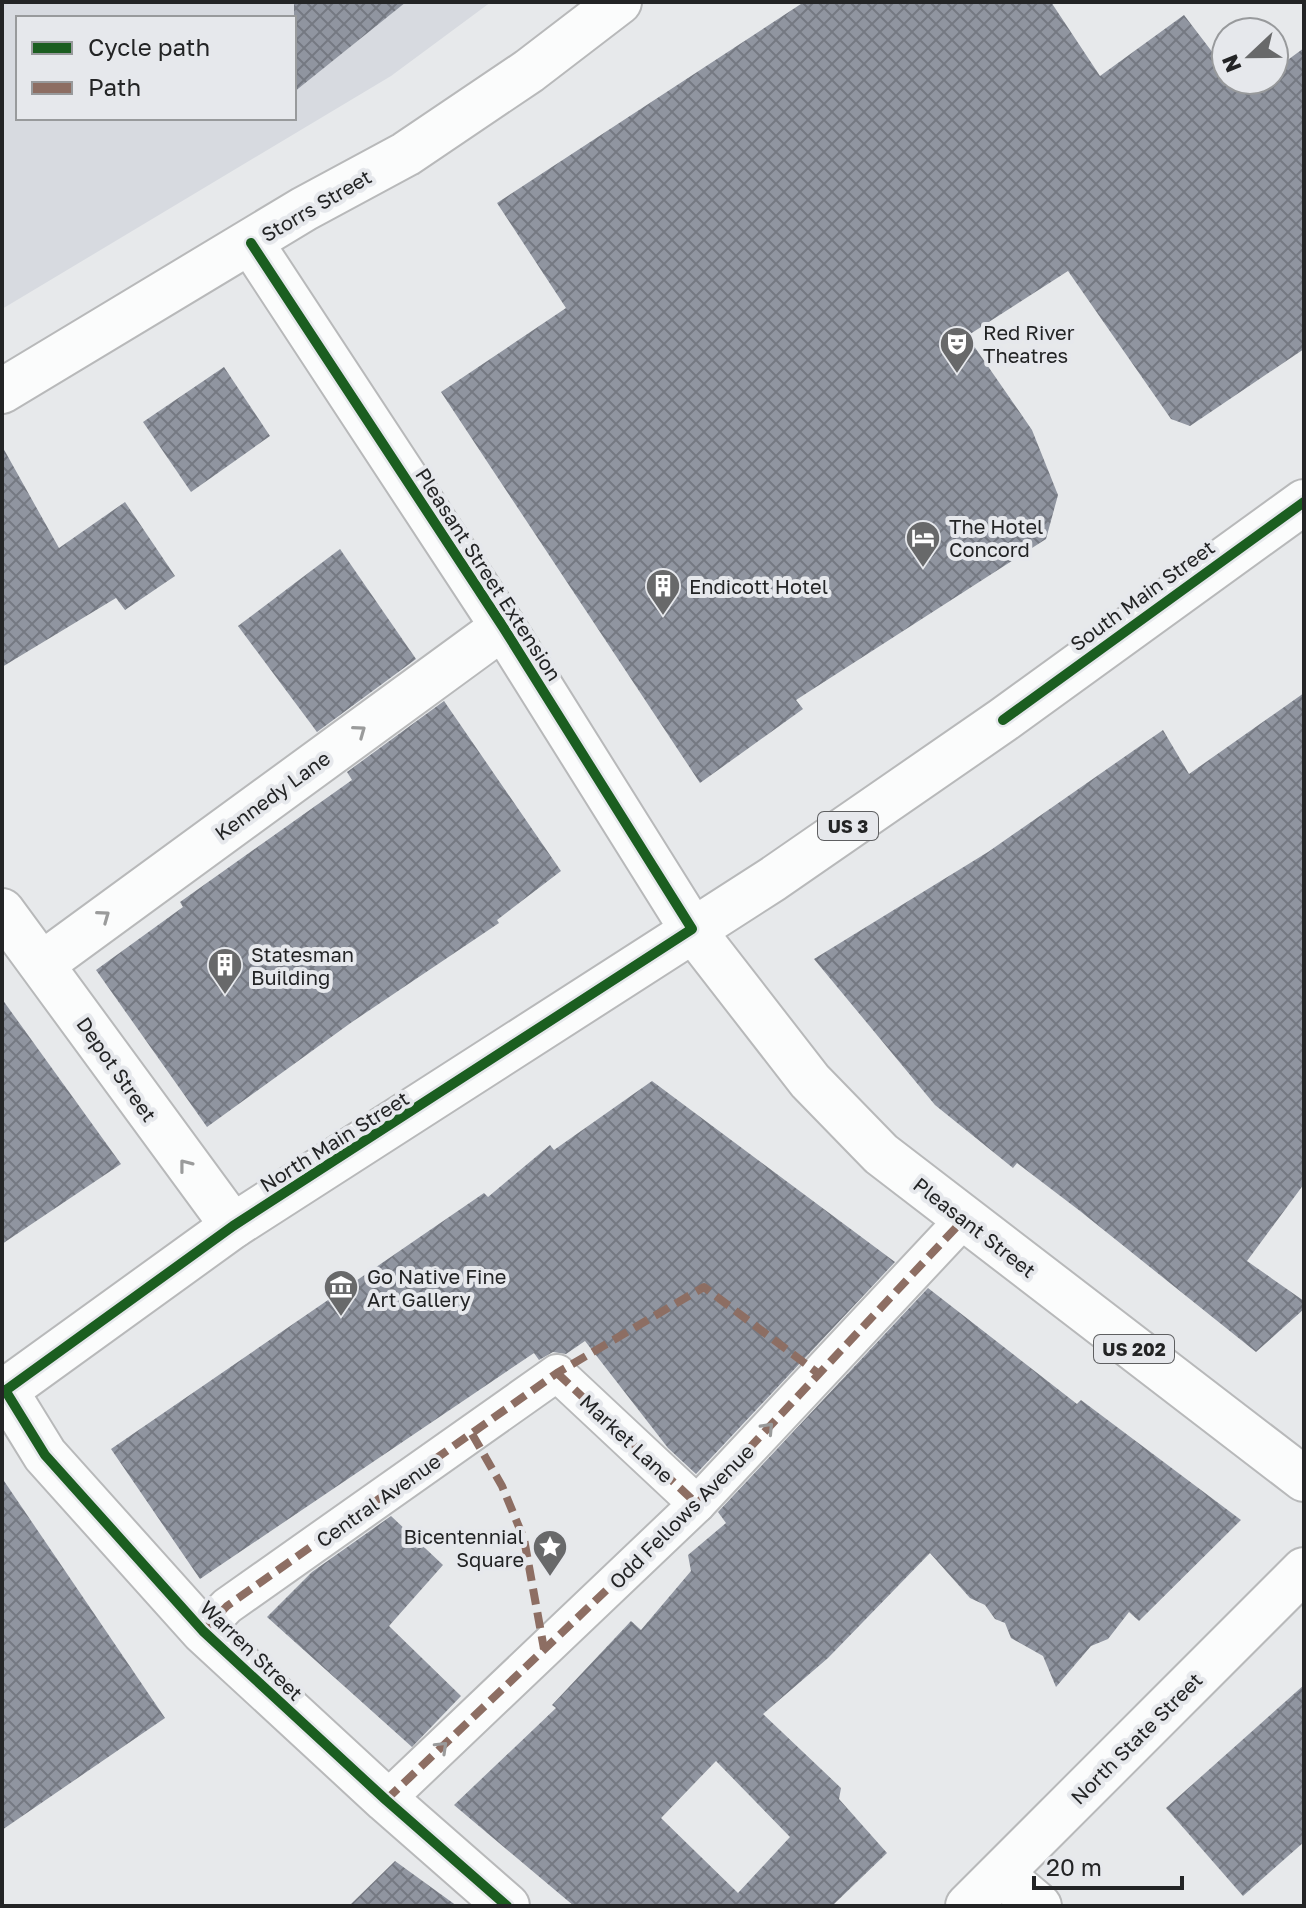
<svg xmlns="http://www.w3.org/2000/svg" width="1306" height="1908" font-family="'Golos Text',sans-serif">
<defs>
<pattern id="building-cross-hatch" width="8" height="8" patternUnits="userSpaceOnUse" patternTransform="scale(2)"><rect width="8" height="8" fill="#9095a0"/><path d="M0 0l8 8M0 8l8-8" fill="none" stroke="#757982"/></pattern>
</defs>
<rect width="100%" height="100%" fill="#e7e9eb"/>
<path fill="#d7dae0" fill-rule="evenodd" d="M 2,2 L 491,2 L 391,76 L 2,309 ZM 18,18 L 294,18 L 294,118 L 18,118 Z"/>
<g fill="url(#building-cross-hatch)" fill-rule="evenodd">
<polygon points="294,2 406,2 294,92"/>
<polygon points="804,2 1051,2 1100,76 1184,15 1226,70 1226,80 1234,80 1243,92 1259,80 1274,80 1274,70 1304,48 1304,349 1190,426 1171,419 1068,271 967,336 1032,430 1058,495 1046,539 796,700 803,709 700,783 441,392 566,308 497,203"/>
<polygon points="224,367 270,436 191,492 143,422"/>
<polygon points="2,446 59,548 125,502 175,576 125,610 116,598 2,667"/>
<polygon points="340,549 416,659 317,732 238,626"/>
<polygon points="1304,693 1304,1184 1247,1261 1304,1301 1304,1309 1256,1352 1080,1211 1017,1163 1013,1168 935,1105 814,959 988,852 1163,730 1189,774"/>
<polygon points="444,701 561,871 497,920 499,923 352,1022 207,1127 96,970 183,907 180,902 352,780 347,772"/>
<polygon points="2,999 121,1164 2,1244"/>
<polygon points="652,1081 895,1262 696,1474 668,1448 585,1341 566,1354 553,1352 539,1360 534,1353 200,1579 111,1449 484,1193 488,1197 550,1145 554,1150"/>
<path d="M 928,1288 L 1077,1404 L 1081,1400 L 1241,1520 L 1139,1621 L 1129,1612 L 1108,1639 L 1091,1646 L 1056,1687 L 1043,1656 L 1011,1638 L 1005,1623 L 995,1619 L 985,1605 L 970,1598 L 930,1553 L 828,1658 L 763,1714 L 841,1788 L 839,1799 L 887,1853 L 832,1906 L 574,1906 L 454,1805 L 556,1708 L 552,1705 L 631,1621 L 641,1630 L 691,1571 L 688,1555 L 726,1523 L 718,1512 ZM 716,1761 L 790,1837 L 738,1893 L 661,1818 Z"/>
<polygon points="2,1478 165,1718 2,1830"/>
<polygon points="391,1516 443,1565 389,1626 461,1696 412,1747 267,1617 312,1572"/>
<polygon points="1304,1685 1304,1842 1243,1896 1166,1808"/>
<polygon points="395,1861 457,1906 349,1906"/>
</g>
<g fill="none" stroke-linecap="round" stroke-linejoin="round">
<defs>
<g id="pedestrian">
<polyline points="203,1631 227,1606 557,1373 697,1504"/>
<polyline points="386,1800 697,1504 964,1219"/>
</g>
<g id="minor">
<polyline points="251,243 503,627 692,929"/>
<polyline points="2,911 233,1226"/>
<polyline points="42,964 503,627"/>
<polyline points="5,1390 45,1455 203,1631 386,1800 507,1906"/>
<polyline points="1001,1874 1039,1906"/>
</g>
<g id="tertiary">
<polyline points="2,391 304,209 406,154 529,71 619,2"/>
<polyline points="968,1906 1304,1570"/>
</g>
<g id="primary">
<polyline points="692,929 810,1081 881,1154 1304,1479"/>
<polyline points="2,1393 233,1226 773,879 1003,720 1304,502"/>
</g>
</defs>
<use href="#pedestrian" stroke="#b8b9ba" stroke-width="40"/>
<use href="#minor" stroke="#b8b9ba" stroke-width="48"/>
<use href="#tertiary" stroke="#b8b9ba" stroke-width="48"/>
<use href="#primary" stroke="#b8b9ba" stroke-width="48"/>
<use href="#pedestrian" stroke="#fbfcfc" stroke-width="36"/>
<use href="#minor" stroke="#fbfcfc" stroke-width="44"/>
<use href="#tertiary" stroke="#fbfcfc" stroke-width="44"/>
<use href="#primary" stroke="#fbfcfc" stroke-width="44"/>
<g stroke="#8d6e63" stroke-width="8" stroke-dasharray="16 8" stroke-linecap="butt">
<polyline points="557,1373 697,1504"/>
<polyline points="472,1434 502,1486 524,1539 544,1649"/>
<polyline points="203,1631 227,1606 557,1373 704,1287 819,1374"/>
<polyline points="386,1800 697,1504 964,1219"/>
</g>
<defs>
<g id="cycleway">
<polyline points="1003,720 1304,502"/>
<polyline points="5,1390 45,1455 203,1631 386,1800 507,1906"/>
<polyline points="2,1393 233,1226 692,929 503,627 251,243"/>
</g>
</defs>
<use href="#cycleway" stroke="#e6e8ec" stroke-width="15"/>
<use href="#cycleway" stroke="#1b5e20" stroke-width="10"/>
</g>
<defs><path id="oneway-chevron" d="M-2-3.5L2.5 0L-2 3.5" fill="none" stroke-width="1.6" stroke-linecap="round" stroke-linejoin="round" transform="scale(2)"/></defs>
<g stroke="#9a9b9b">
<use href="#oneway-chevron" transform="translate(360 731) rotate(-36)"/>
<use href="#oneway-chevron" transform="translate(104 916) rotate(-36)"/>
<use href="#oneway-chevron" transform="translate(185 1165) rotate(-128)"/>
<use href="#oneway-chevron" transform="translate(768 1428) rotate(-47)"/>
<use href="#oneway-chevron" transform="translate(442 1747) rotate(-44)"/>
</g>
<defs>
<symbol id="theatre-pin" viewBox="-11 -11 22 30"><path d="M0 17L-7.5 6A9.5 9.5 0 1 1 7.5 6Z" fill="#68696a" stroke="#e6e8ec"/><path d="M-5-5.5Q0-4 5-5.5V0Q5 5 0 6Q-5 5-5 0ZM-3.3-2.5H-1v1.5H-3.3ZM1-2.5H3.3v1.5H1ZM-2.8 1Q0 5.5 2.8 1Z" fill="#fff"/></symbol>
<symbol id="hotel-pin" viewBox="-11 -11 22 30"><path d="M0 17L-7.5 6A9.5 9.5 0 1 1 7.5 6Z" fill="#68696a" stroke="#e6e8ec"/><path d="M-6-4.5h1.5V1H6V5H4.5V3h-9V5H-6ZM-4 0a1.8 1.8 0 1 1 3.6 0ZM.5 0V-2.5h3Q6-2.5 6 0Z" fill="#fff"/></symbol>
<symbol id="building-pin" viewBox="-11 -11 22 30"><path d="M0 17L-7.5 6A9.5 9.5 0 1 1 7.5 6Z" fill="#68696a" stroke="#e6e8ec"/><path d="M-4-6H4V6H1V3H-1V6H-4ZM-2.5-4.3h1.7v1.8h-1.7ZM.8-4.3h1.7v1.8H.8ZM-2.5-1h1.7V.8h-1.7ZM.8-1h1.7V.8H.8Z" fill="#fff"/></symbol>
<symbol id="museum-pin" viewBox="-11 -11 22 30"><path d="M0 17L-7.5 6A9.5 9.5 0 1 1 7.5 6Z" fill="#68696a" stroke="#e6e8ec"/><path d="M0-6L6-3V-2H-6V-3ZM-5-1h2V3h-2ZM-1-1h2V3h-2ZM3-1h2V3H3ZM-6 4H6V6H-6Z" fill="#fff"/></symbol>
<symbol id="sight-pin" viewBox="-11 -11 22 30"><path d="M0 17L-7.5 6A9.5 9.5 0 1 1 7.5 6Z" fill="#68696a" stroke="#e6e8ec"/><path d="M0-6L1.8-2.2L6-1.7L2.9 1.2L3.7 5.4L0 3.3L-3.7 5.4L-2.9 1.2L-6-1.7L-1.8-2.2Z" fill="#fff"/></symbol>
</defs>
<g fill-rule="evenodd">
<use href="#theatre-pin" x="937" y="324" width="40" height="54"/>
<use href="#hotel-pin" x="903" y="518" width="40" height="54"/>
<use href="#building-pin" x="643" y="566" width="40" height="54"/>
<use href="#building-pin" x="205" y="945" width="40" height="54"/>
<use href="#museum-pin" x="321" y="1267" width="40" height="54"/>
<use href="#sight-pin" x="530" y="1527" width="40" height="54"/>
</g>
<g text-anchor="middle" dominant-baseline="central" stroke-width="8" stroke-linejoin="round" paint-order="stroke">
<g fill="#e6e8ec" stroke="#5e5f61" stroke-width="2">
<rect x="818" y="812" width="60" height="28" rx="6"/>
<rect x="1094" y="1335" width="80" height="28" rx="6"/>
</g>
<g font-size="18" font-weight="bold" fill="#232425">
<text x="848" y="826">US 3</text>
<text x="1134" y="1349">US 202</text>
</g>
<g font-size="20" fill="#232425" stroke="#e6e8ec">
<text transform="translate(316 205) rotate(-30)">Storrs Street</text>
<text transform="translate(489 574) rotate(57)">Pleasant Street Extension</text>
<text transform="translate(1142 595) rotate(-36)">South Main Street</text>
<text transform="translate(272 795) rotate(-36)">Kennedy Lane</text>
<text transform="translate(117 1069) rotate(55)">Depot Street</text>
<text transform="translate(334 1141) rotate(-32)">North Main Street</text>
<text transform="translate(975 1227) rotate(38)">Pleasant Street</text>
<text transform="translate(627 1438) rotate(43)">Market Lane</text>
<text transform="translate(378 1500) rotate(-35)">Central Avenue</text>
<text transform="translate(681 1516) rotate(-45)">Odd Fellows Avenue</text>
<text transform="translate(252 1650) rotate(44)">Warren Street</text>
<text transform="translate(1136 1738) rotate(-45)">North State Street</text>
</g>
<g font-size="20" fill="#232425" stroke="#e6e8ec" text-anchor="start">
<text x="983" y="332">Red River<tspan x="983" dy="23">Theatres</tspan></text>
<text x="949" y="526">The Hotel<tspan x="949" dy="23">Concord</tspan></text>
<text x="689" y="586">Endicott Hotel</text>
<text x="251" y="954">Statesman<tspan x="251" dy="23">Building</tspan></text>
<text x="367" y="1276">Go Native Fine<tspan x="367" dy="23">Art Gallery</tspan></text>
<text x="524" y="1536" text-anchor="end">Bicentennial<tspan x="524" dy="23">Square</tspan></text>
</g>
</g>
<rect width="1306" height="1908" fill="none" stroke="#232425" stroke-width="8"/>
<rect x="16" y="16" width="280" height="104" fill="#e6e8ec" stroke="#989a9c" stroke-width="2"/>
<rect x="32" y="42" width="40" height="12" fill="#1b5e20" stroke="#989a9c" stroke-width="2"/>
<text x="88" y="56" font-size="24" fill="#232425">Cycle path</text>
<rect x="32" y="82" width="40" height="12" fill="#8d6e63" stroke="#989a9c" stroke-width="2"/>
<text x="88" y="96" font-size="24" fill="#232425">Path</text>
<g transform="translate(1250 56) rotate(248)"><circle r="38" fill="#e6e8ec" stroke="#989a9c" stroke-width="2"/>
<path d="M0-6L14 30L0 20L-14 30Z" fill="#68696a"/>
<text y="-12" font-size="22" font-weight="bold" text-anchor="middle" fill="#232425">N</text>
</g>
<path d="M1034 1876v12h148v-12" fill="none" stroke="#232425" stroke-width="4"/>
<text x="1046" y="1876" font-size="24" fill="#232425" stroke="#e6e8ec" stroke-width="6" paint-order="stroke">20 m</text>
</svg>
